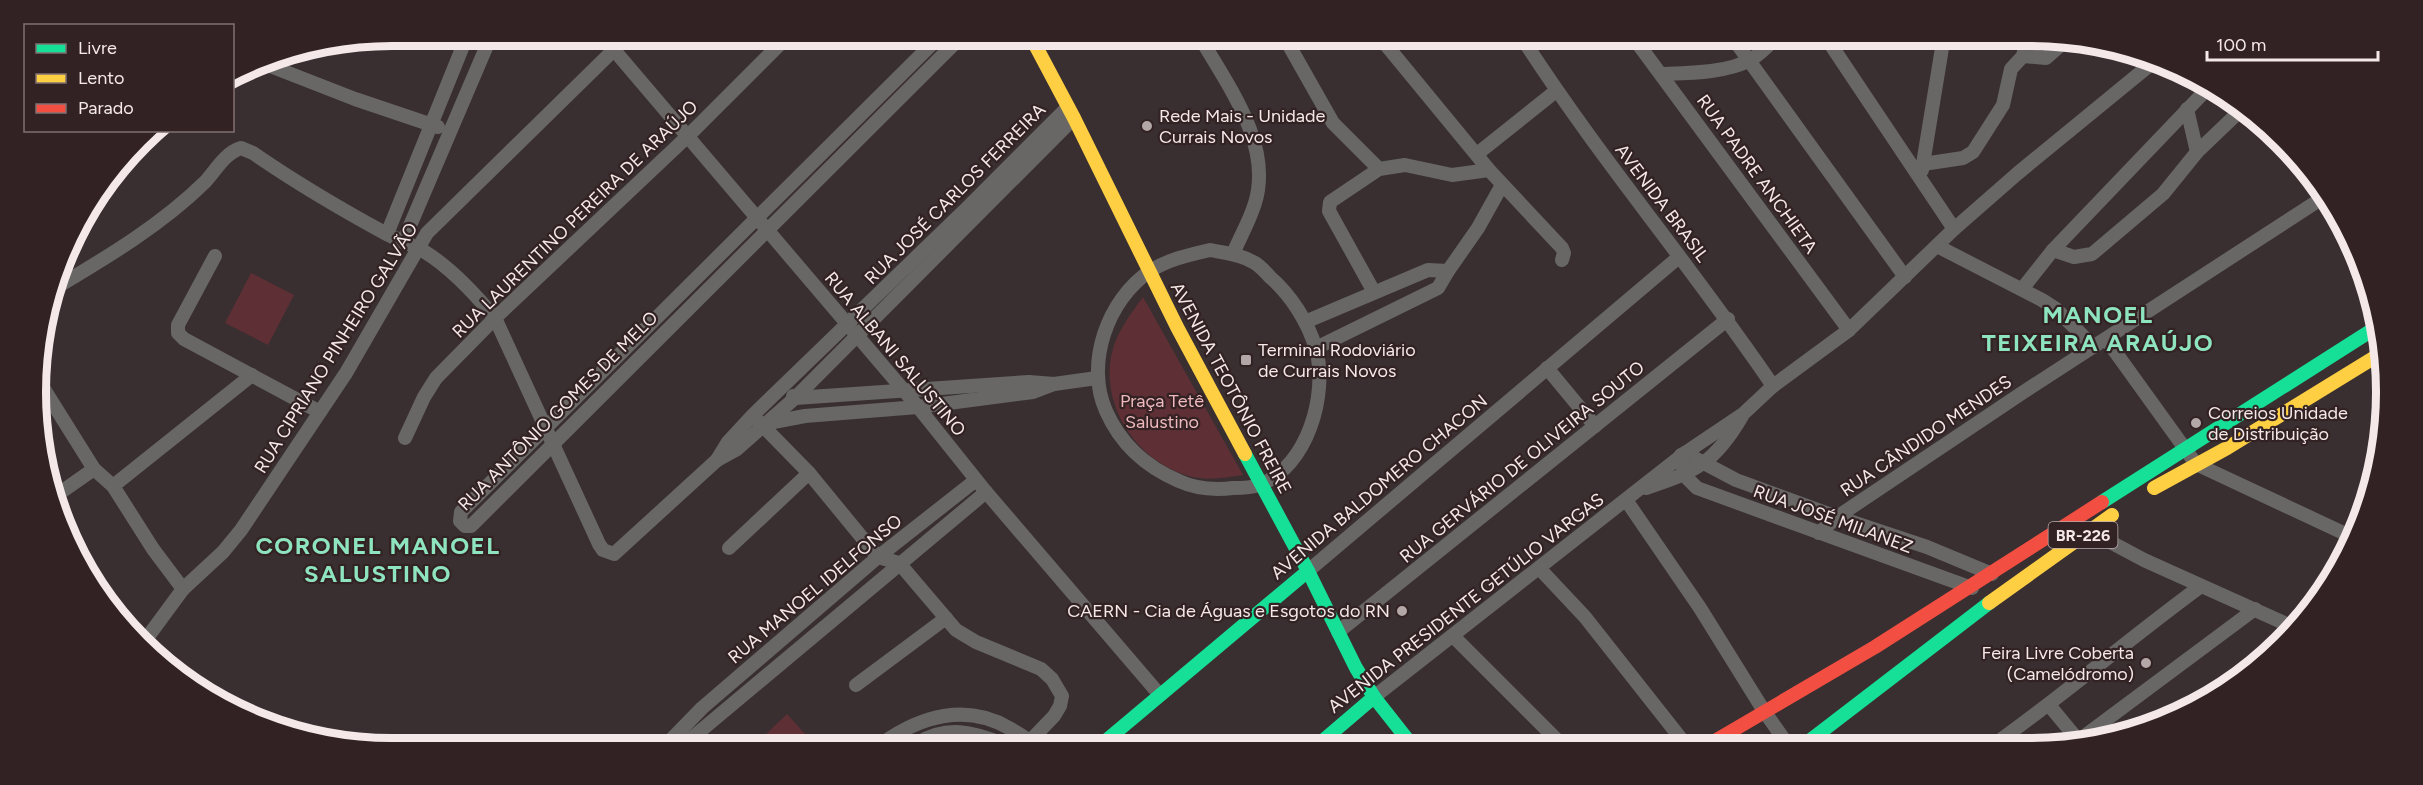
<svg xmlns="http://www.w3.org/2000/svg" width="2423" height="785" font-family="Figtree,sans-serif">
<rect width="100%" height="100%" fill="#392f30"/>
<g fill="#5e2f35">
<polygon points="251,273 294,295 268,345 225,323"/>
<path d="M 1143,297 L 1243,475 C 1225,478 1206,481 1189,476 C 1138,461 1102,409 1111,357 C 1115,334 1130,315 1143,297 Z"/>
<polygon points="787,714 806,735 793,743 763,743 760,740"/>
</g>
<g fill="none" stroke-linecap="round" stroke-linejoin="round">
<g stroke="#686766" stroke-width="14">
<polyline points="603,37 918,407 986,492 1159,694"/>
<polyline points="938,38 461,512 460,521 465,526 471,526 960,38"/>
<path d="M 1201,39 C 1228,86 1273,145 1255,203 C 1250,220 1240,237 1233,254"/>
<polyline points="1286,40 1333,123 1379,169"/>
<polyline points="1382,40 1489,170 1562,248 1564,253 1562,260"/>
<path d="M 1524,41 C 1601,160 1693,268 1773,386"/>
<polyline points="1636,41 1849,330"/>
<polyline points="1735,41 1905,277"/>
<polyline points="1829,42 1954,229"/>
<polyline points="2023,56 2046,58 2063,43"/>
<polyline points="260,62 355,99 438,127"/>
<path d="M 1661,74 C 1687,73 1727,73 1750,60 C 1758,56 1765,48 1772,42"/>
<polyline points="2187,109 2197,152"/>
<polyline points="1477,154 1556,91"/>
<polyline points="1923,164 1963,158 1973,152 2003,105 2011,69 2023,56 2026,43"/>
<polyline points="1922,170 1943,42"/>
<polyline points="387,234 467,36"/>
<polyline points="403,242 491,36"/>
<polyline points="1937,246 2042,300 2056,309 2094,347"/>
<path d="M 1210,250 C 1224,253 1240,254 1253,262 C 1260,265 1265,272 1270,277 C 1291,295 1308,322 1316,349 C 1328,394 1308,467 1259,485 C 1251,488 1241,488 1233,488 C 1215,490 1196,489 1179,481 C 1146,467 1121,445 1106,411 C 1085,364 1107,300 1150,271 C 1169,259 1189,255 1210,250 Z"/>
<polyline points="2053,250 2074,257 2092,254 2163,194 2197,152 2242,109"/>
<polyline points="215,256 178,325 178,333 184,339 320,412"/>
<path d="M 57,287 C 109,256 161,225 205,182 C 216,170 225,153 241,148 L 253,153 C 295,182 339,208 383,232 C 397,240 412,244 425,252 C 451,268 476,295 495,318 L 599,544 L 603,550 L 614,554 L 717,460 L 737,449 L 795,398 L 1074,118"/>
<polyline points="2022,289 2053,250 2208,88"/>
<polyline points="1374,292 1329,211 1330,202 1379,169 1405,165 1452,175 1489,170"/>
<polyline points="1305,322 1428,270 1448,271"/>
<polyline points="2106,339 2196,464 2352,537"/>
<polyline points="1316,348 1438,288 1448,271 1478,228 1502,185"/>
<polyline points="1547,368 1595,426"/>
<polyline points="42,386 94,469 113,486 153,549 183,589"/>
<polyline points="793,396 795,398 1029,382 1054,384"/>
<polyline points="757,420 809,473 878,557 899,563 956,630 976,642 1041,669 1052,679 1062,696 1060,706 1054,716 1030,741"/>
<polyline points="768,423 805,416 918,407 1033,392 1054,384 1097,378"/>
<polyline points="405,438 424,397 436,378 495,318 689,135 786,38"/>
<polyline points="1685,453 1736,480 1837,517 1927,547 1992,574"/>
<polyline points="1681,455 1684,475 1697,488 1972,588"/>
<polyline points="717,460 728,442 753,415 966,209 1068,107"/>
<polyline points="113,486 252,375"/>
<path d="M 1646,488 C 1695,472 1715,463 1742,416"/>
<polyline points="54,497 94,469"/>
<polyline points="1626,500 1700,608 1764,711 1788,745"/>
<polyline points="2086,529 2144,560 2293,627"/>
<polyline points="1819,533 1837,517 2022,393 2327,195"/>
<polyline points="729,548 809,473"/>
<polyline points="1539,568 1585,617 1686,745"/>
<polyline points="1308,571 1679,257"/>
<polyline points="1338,632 1728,319"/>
<polyline points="1453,636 1562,745"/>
<polyline points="144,642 183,589 223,552 241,530 346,373 427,233 627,37"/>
<polyline points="856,685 946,618"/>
<polyline points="1374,697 1685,453 1743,414 1773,386 1849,330 1954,229 2018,173 2151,64"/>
<polyline points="2049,705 2078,740"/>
<polyline points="668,743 702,708 878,557 976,480"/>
<polyline points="686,743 986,492"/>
<path d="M 883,743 C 921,716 966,703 1009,728 C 1017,733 1026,737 1032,744"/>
<path d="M 918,743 C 947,725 973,732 1003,744"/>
<path d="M 1992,746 C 2064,695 2130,638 2201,586"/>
<polyline points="2071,746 2255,609"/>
</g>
<g stroke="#16e098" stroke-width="14">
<polyline points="1245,454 1308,571 1356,668 1374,697 1411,744"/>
<polyline points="2102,502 2380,325"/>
<polyline points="1102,744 1308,571"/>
<polyline points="1319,744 1374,697"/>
<polyline points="1804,745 1989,603"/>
</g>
<g stroke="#ffcf43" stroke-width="14">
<polyline points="1032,39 1074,118 1177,327 1245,454"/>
<polyline points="2154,488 2227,448 2380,354"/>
<polyline points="1989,603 2112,515"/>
</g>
<polyline stroke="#f24e42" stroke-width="14" points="1708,745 1875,647 2102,502"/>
</g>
<g fill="#b3a7a8" stroke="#332223" stroke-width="2">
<circle cx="1147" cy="126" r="6"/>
<rect x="1240" y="354" width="12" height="12" rx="3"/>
<circle cx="2196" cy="423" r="6"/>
<circle cx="1402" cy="611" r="6"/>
<circle cx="2146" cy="663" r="6"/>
</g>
<g text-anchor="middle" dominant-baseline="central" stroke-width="4.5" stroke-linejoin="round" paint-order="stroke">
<rect fill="#332223" stroke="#baadae" stroke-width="1.5" x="2048.5" y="522" width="69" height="26" rx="4.5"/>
<g font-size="16" font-weight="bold" fill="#f4e8e9">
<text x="2083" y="535">BR-226</text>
</g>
<g font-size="18" fill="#f4e8e9" stroke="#332223" text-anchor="start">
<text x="1159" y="116">Rede Mais - Unidade<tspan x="1159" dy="21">Currais Novos</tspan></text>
<text x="1258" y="350">Terminal Rodoviário<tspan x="1258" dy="21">de Currais Novos</tspan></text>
<text x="2208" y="413">Correios Unidade<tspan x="2208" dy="21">de Distribuição</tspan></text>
<text x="1390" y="611" text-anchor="end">CAERN - Cia de Águas e Esgotos do RN</text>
<text x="2134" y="653" text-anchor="end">Feira Livre Coberta<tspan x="2134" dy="21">(Camelódromo)</tspan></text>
</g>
<g font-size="18" fill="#f4e8e9" stroke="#332223">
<text transform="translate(1757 174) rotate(54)">RUA PADRE ANCHIETA</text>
<text transform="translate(955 194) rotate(-45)">RUA JOSÉ CARLOS FERREIRA</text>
<text transform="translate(1662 203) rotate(53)">AVENIDA BRASIL</text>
<text transform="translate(575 219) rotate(-44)">RUA LAURENTINO PEREIRA DE ARAÚJO</text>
<text transform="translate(336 348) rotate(-58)">RUA CIPRIANO PINHEIRO GALVÃO</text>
<text transform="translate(895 354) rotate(50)">RUA ALBANI SALUSTINO</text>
<text transform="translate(1231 388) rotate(62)">AVENIDA TEOTÔNIO FREIRE</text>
<text transform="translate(558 411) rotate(-45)">RUA ANTÔNIO GOMES DE MELO</text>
<text transform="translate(1926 436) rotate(-34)">RUA CÂNDIDO MENDES</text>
<text transform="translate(1522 462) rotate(-39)">RUA GERVÁRIO DE OLIVEIRA SOUTO</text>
<text transform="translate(1379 487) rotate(-40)">AVENIDA BALDOMERO CHACON</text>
<text transform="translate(1833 519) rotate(20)">RUA JOSÉ MILANEZ</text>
<text transform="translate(815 589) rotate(-40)">RUA MANOEL IDELFONSO</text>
<text transform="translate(1466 603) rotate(-38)">AVENIDA PRESIDENTE GETÚLIO VARGAS</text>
</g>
<g font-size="18" fill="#eeb9bd" stroke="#332223">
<text x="1162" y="401">Praça Tetê<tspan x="1162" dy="21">Salustino</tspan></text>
</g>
<g font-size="24" font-weight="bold" letter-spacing="1.5" fill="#8de4be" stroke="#332223">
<text x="2098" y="314">MANOEL<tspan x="2098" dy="28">TEIXEIRA ARAÚJO</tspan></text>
<text x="378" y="545">CORONEL MANOEL<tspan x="378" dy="28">SALUSTINO</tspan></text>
</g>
</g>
<path d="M0 0H2423V785H0ZM392 46H2030A346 346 0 0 1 2376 392V392A346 346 0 0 1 2030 738H392A346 346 0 0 1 46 392V392A346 346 0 0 1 392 46Z" fill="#332223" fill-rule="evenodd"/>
<path fill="none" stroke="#f4e8e9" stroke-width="8" d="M392 46H2030A346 346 0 0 1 2376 392V392A346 346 0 0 1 2030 738H392A346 346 0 0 1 46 392V392A346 346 0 0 1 392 46Z"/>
<rect x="24" y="24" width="210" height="108" fill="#332223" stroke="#807172" stroke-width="1.5"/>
<rect x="36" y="44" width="30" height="9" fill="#16e098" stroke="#807172" stroke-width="1.5"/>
<text x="78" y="54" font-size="18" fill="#f4e8e9">Livre</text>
<rect x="36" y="74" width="30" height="9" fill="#ffcf43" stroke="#807172" stroke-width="1.5"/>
<text x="78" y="84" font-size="18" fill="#f4e8e9">Lento</text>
<rect x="36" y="104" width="30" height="9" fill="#f24e42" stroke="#807172" stroke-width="1.5"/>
<text x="78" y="114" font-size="18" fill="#f4e8e9">Parado</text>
<path d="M2207 51v9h171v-9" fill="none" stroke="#f4e8e9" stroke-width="3"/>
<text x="2216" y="51" font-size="18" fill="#f4e8e9" stroke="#332223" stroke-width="4.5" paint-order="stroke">100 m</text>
</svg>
